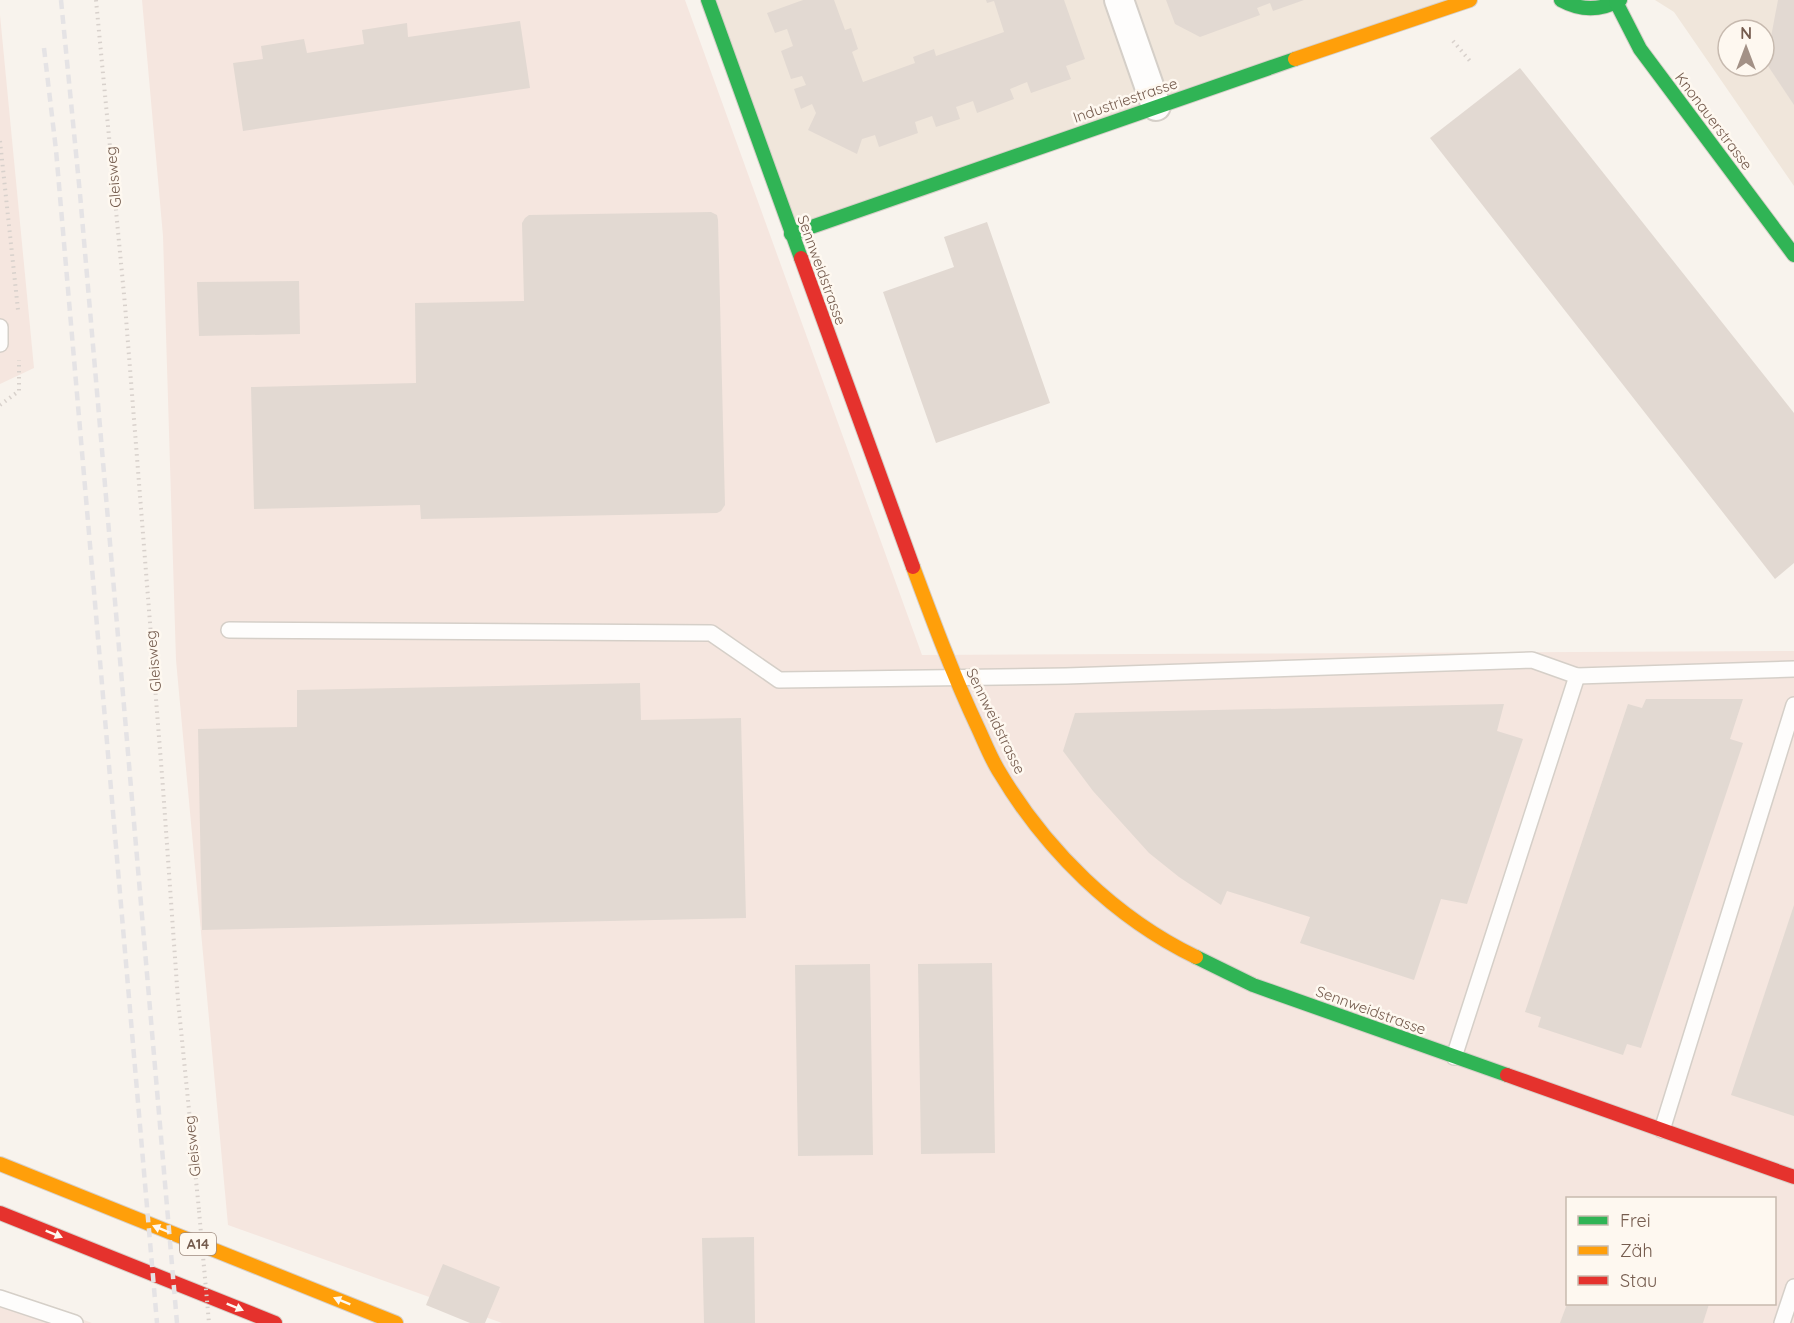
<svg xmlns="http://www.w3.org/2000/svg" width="1794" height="1323" font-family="Quicksand,sans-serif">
<rect width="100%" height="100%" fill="#f8f3ed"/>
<g fill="#f0e6db" fill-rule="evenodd">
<polygon points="708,0 1469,0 791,234"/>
<path d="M 1655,0 L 1794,0 L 1794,186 L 1674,12 ZM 1728,30 L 1764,30 L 1764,66 L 1728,66 Z"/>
</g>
<g fill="#f5e6df" fill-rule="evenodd">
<path d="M 142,0 L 685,0 L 922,655 L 1794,651 L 1794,1323 L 502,1323 L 228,1225 L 176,660 L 163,236 ZM 1568,1198 L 1774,1198 L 1774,1304 L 1568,1304 Z"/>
<polygon points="0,15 34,368 0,384"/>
<polygon points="0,1289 92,1323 0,1323"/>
</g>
<g fill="#e2d9d2">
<polygon points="803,0 834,0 845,30 851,28 858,49 852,52 863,82 915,63 913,57 934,49 936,56 1004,32 994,1 987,3 986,0 1064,0 1085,59 1066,66 1071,79 1031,93 1027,82 1010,89 1014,99 977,113 973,101 956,107 960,119 936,127 932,116 915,122 918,133 879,147 875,135 862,139 857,154 808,130 816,113 812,104 801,109 794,89 806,85 802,76 791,79 781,51 793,46 787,29 775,33 767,13"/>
<polygon points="1166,0 1304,0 1273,11 1270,3 1257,8 1260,15 1200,37 1175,24"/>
<polygon points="1778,0 1794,0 1794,105 1766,63"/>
<polygon points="520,21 530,88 243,131 233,63 263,59 261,46 304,39 307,53 364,44 362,30 407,23 408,37"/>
<polygon points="1520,68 1794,413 1794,563 1775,579 1430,138"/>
<polygon points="711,212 717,215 718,220 725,505 721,511 717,513 421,519 420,505 254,509 251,387 416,383 415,303 524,301 522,223 525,218 529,215"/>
<polygon points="987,222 1050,403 936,443 883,292 954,267 944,237"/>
<polygon points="299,281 300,334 199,336 197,282"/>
<polygon points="640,683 641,720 741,718 746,918 202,930 198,729 297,727 297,690"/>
<polygon points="1646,699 1743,699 1730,739 1743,743 1641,1048 1627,1044 1623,1055 1538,1027 1541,1017 1525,1012 1628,704 1642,708"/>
<polygon points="1504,704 1497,731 1523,739 1467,904 1441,899 1414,980 1300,943 1310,917 1227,891 1221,905 1179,877 1149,853 1093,791 1063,751 1075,713"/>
<polygon points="1794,905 1794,1116 1731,1095"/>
<polygon points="992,963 995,1153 921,1154 918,964"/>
<polygon points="870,964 873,1155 798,1156 795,965"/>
<polygon points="754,1237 755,1323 704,1323 702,1238"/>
<polygon points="443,1264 500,1287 485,1323 470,1323 426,1305"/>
<polygon points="1567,1304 1709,1304 1703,1323 1560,1323"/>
</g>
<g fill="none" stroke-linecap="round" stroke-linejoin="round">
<defs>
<g id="lane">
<polyline points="0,327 0,344"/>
<polyline points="229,630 711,633 779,680 1066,676 1532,660 1577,676 1794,669"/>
<polyline points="1454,1057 1577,676"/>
<polyline points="1662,1130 1794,705"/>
<polyline points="0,1298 75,1323"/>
<polyline points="1782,1323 1794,1287"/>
</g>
<polyline id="street" points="1119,0 1156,106"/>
<g id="fast">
<polyline points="708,0 801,258"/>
<path d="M 1561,0 C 1581,11 1600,11 1620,0"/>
<polyline points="1616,2 1640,49 1794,255"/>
<polyline points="791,234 1295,59"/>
<polyline points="1196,957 1253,985 1507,1075"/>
</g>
<g id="slow">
<polyline points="1295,59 1470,0"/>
<path d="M 913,567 C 933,621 953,675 978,728 C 985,743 991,759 1000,773 C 1046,850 1115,918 1196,957"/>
<polyline points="0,1164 396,1323"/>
</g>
<g id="jam">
<polyline points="801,258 913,567"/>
<polyline points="1507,1075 1794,1177"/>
<polyline points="0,1213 275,1323"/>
</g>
</defs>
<use href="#lane" stroke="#d5cfc8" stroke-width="18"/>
<use href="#street" stroke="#d5cfc8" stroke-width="32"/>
<use href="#fast" stroke="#d6cfc8" stroke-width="16"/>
<use href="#slow" stroke="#d6cfc8" stroke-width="16"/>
<use href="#jam" stroke="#d6cfc8" stroke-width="16"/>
<g stroke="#d8d1cc" stroke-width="4" stroke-dasharray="1.5 4.5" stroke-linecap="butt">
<polyline points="96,0 125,305 163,788 178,1000 199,1210"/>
<polyline points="1453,41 1470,61"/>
<polyline points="0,141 18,310"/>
<polyline points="0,405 19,391 19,360"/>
</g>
<use href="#lane" stroke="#fefdfc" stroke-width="15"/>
<use href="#street" stroke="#fefdfc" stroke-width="28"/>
<use href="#fast" stroke="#30b455" stroke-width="14"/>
<use href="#slow" stroke="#ff9f0a" stroke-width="14"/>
<use href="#jam" stroke="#e5322d" stroke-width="14"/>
<g stroke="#e5e3e5" stroke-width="4.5" stroke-dasharray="9 6" stroke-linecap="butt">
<polyline points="61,0 80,194 177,1323"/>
<polyline points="44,48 56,150 157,1323"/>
</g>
<polyline stroke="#d8d1cc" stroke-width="4" stroke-dasharray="1.5 4.5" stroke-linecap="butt" points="199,1211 209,1323"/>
</g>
<defs><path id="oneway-solid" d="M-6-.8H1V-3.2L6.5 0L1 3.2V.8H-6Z" transform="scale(1.5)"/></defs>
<g fill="#fef8f0">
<use href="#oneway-solid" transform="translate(161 1229) rotate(-158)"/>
<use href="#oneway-solid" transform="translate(54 1234) rotate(22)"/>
<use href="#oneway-solid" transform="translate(342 1301) rotate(-158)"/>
<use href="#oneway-solid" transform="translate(235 1307) rotate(22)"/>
</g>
<g text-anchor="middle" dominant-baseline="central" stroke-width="5" stroke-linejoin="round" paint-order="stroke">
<rect fill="#fef8f0" stroke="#9e8b7f" stroke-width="1.5" x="180" y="1233" width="36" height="22" rx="4.5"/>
<g font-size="14" font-weight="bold" fill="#755c4e">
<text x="198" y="1244">A14</text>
</g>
<g font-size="15" fill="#755c4e" stroke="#fef8f0">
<text transform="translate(1125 100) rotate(-19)">Industriestrasse</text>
<text transform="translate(1714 121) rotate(53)">Knonauerstrasse</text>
<text transform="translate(113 177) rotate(-95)">Gleisweg</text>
<text transform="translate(822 270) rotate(70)">Sennweidstrasse</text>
<text transform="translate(153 661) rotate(-95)">Gleisweg</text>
<text transform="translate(996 721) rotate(64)">Sennweidstrasse</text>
<text transform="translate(1371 1010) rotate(20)">Sennweidstrasse</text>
<text transform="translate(192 1146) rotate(-96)">Gleisweg</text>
</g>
</g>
<rect x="1566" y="1197" width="210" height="108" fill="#fef8f0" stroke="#c7baaf" stroke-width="1.5"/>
<rect x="1578" y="1216" width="30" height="9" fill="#30b455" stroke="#c7baaf" stroke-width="1.5"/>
<text x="1620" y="1227" font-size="18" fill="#755c4e">Frei</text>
<rect x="1578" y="1246" width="30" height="9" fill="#ff9f0a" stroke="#c7baaf" stroke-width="1.5"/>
<text x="1620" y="1257" font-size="18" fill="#755c4e">Zäh</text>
<rect x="1578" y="1276" width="30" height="9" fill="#e5322d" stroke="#c7baaf" stroke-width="1.5"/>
<text x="1620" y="1287" font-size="18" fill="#755c4e">Stau</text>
<g transform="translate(1746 48)"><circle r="28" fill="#fef8f0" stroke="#c7baaf" stroke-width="1.5"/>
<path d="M0-4.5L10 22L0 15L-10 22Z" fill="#a39186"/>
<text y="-9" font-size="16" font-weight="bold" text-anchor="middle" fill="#755c4e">N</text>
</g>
</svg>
